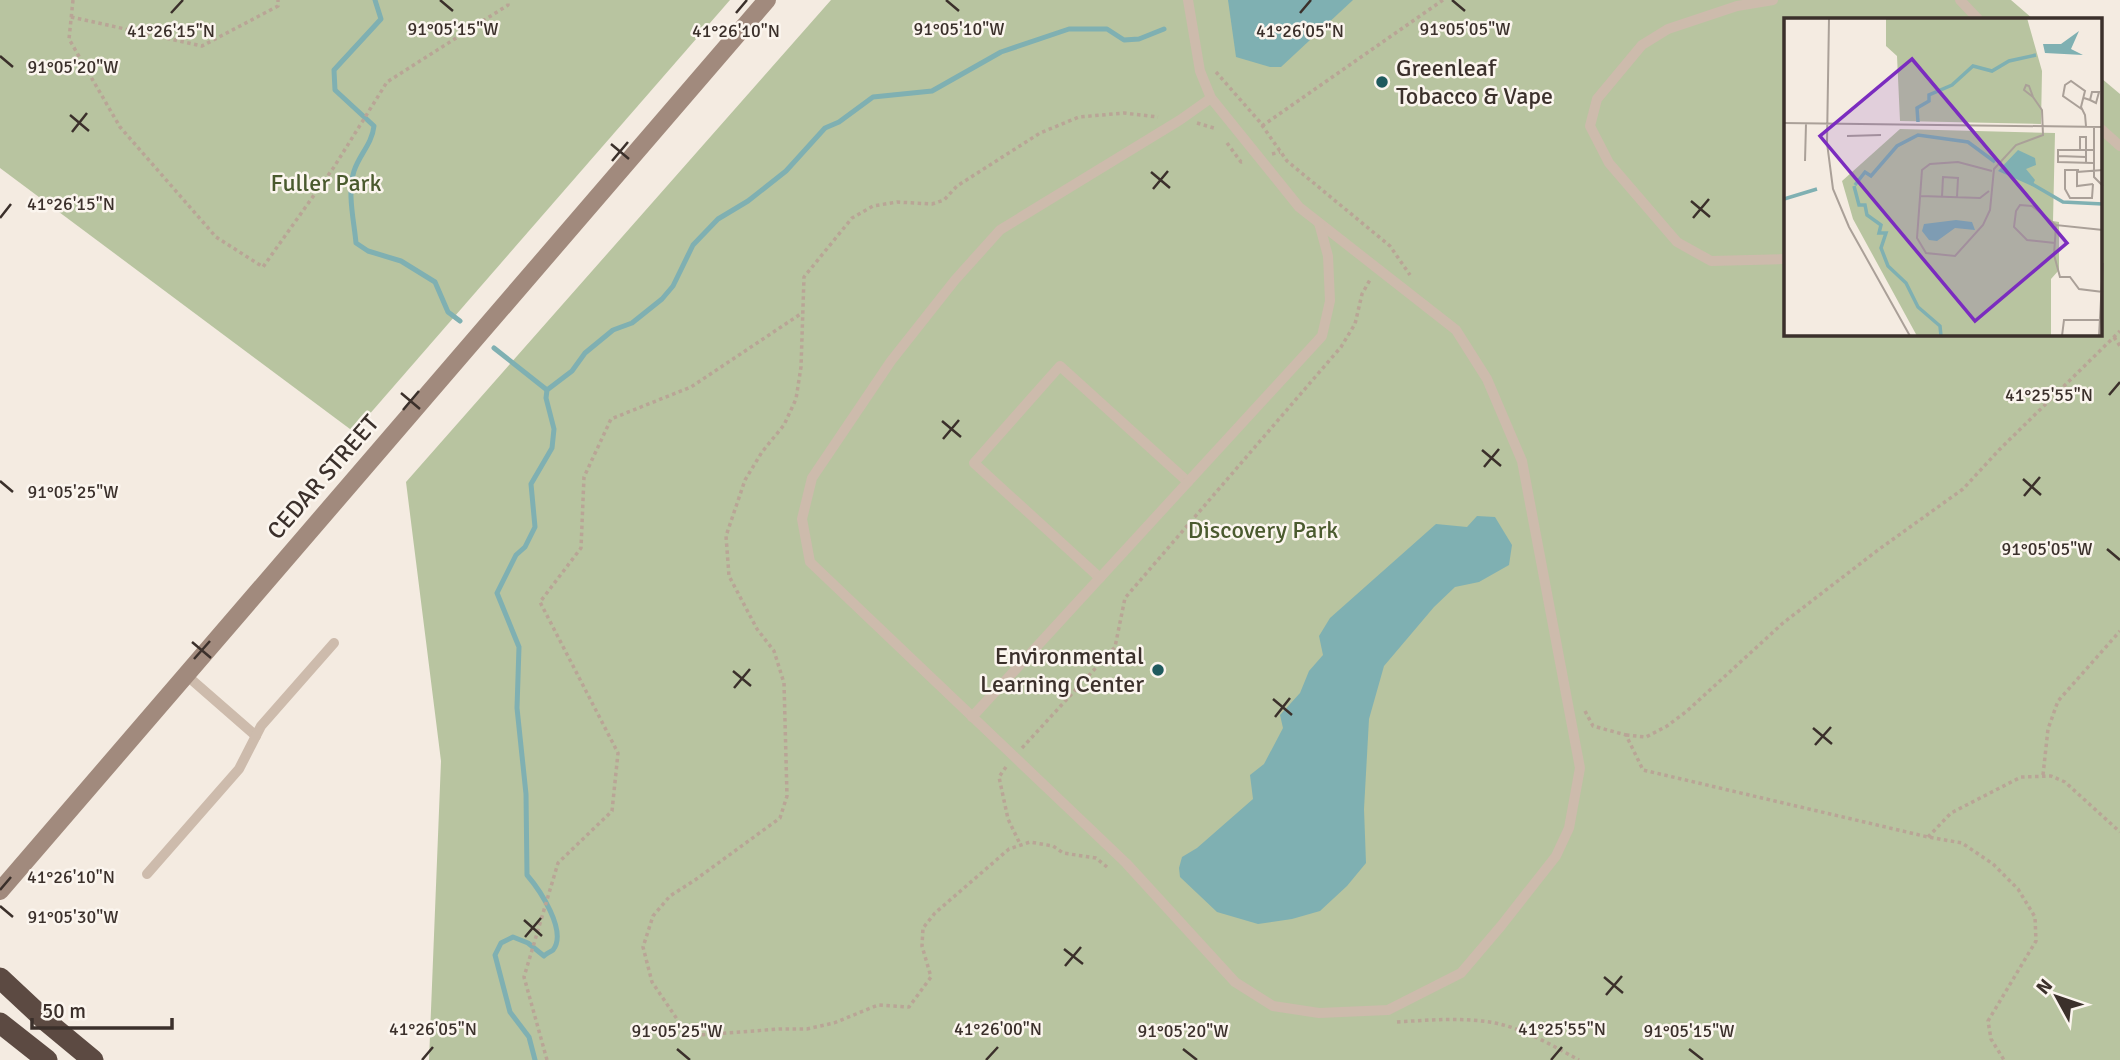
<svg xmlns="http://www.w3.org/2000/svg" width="2120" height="1060" font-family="Signika,sans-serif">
<rect width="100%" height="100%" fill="#f4ebe1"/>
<g fill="#b8c4a0">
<polygon points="0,0 730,0 354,432 0,168"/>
<polygon points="831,0 2011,0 2033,19 1786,19 1786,334 2101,334 2101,78 2120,94 2120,1060 429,1060 441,761 406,482"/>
</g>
<g fill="#7fb0b2">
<polygon points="1228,0 1353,0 1281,67 1270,67 1236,57"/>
<polygon points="1477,516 1495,517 1512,545 1509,565 1479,582 1455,587 1434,607 1384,666 1369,719 1364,809 1366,863 1347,886 1320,911 1292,919 1258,924 1217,912 1180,877 1179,868 1182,857 1197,848 1253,799 1250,775 1264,764 1283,728 1280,715 1300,693 1309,671 1323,655 1319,636 1330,618 1436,524 1467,527"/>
</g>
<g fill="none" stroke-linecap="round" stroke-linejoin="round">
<g stroke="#7fb0b2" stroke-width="5">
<path d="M 375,0 L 381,19 L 334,70 L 335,90 L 374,126 C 372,144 359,155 354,171 C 347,194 354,220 356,243 L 368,251 L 401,261 L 435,282 L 448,312 L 460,321"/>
<polyline points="494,348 547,390"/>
<path d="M 535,1060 L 529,1037 L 510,1012 L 495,955 L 501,943 L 513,937 L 528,943 L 544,956 C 544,955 552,951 553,950 C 568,931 539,889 527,875 L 526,794 L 517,708 L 519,647 L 497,593 L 516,555 L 525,547 L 535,527 L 531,484 L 552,448 L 554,429 L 546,398 L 547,390 L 572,371 L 585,353 L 613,330 L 632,323 L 662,299 L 673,286 L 693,245 L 718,219 L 748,201 L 786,171 L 825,128 L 839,122 L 873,97 L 932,91 L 1001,52 L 1069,29 L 1107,29 L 1124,40 L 1139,39 L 1164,29"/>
</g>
<g stroke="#b9a596" stroke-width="3.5" stroke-dasharray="3.5 3.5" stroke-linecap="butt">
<polyline points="73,0 69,39 120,127 216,237 263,267 334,167 387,82 508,5 508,0"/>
<polyline points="71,17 202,46 278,6 278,0"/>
<polyline points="1216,72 1259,121 1287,161 1390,246 1410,275"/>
<polyline points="1197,123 1217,129"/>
<polyline points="1262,126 1443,0"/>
<polyline points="1227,143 1241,162 1244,161"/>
<polyline points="1272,154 1280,152"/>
<polyline points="2114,337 2120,346"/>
<polyline points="1585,711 1593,726 1626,735 1643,770 1928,837 1962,843 1993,864 2018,889 2035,917 2036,941 1988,1021 1991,1039 2004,1060"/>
<polyline points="1626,735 1646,737 1667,726 1687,711 1783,623 1878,550 1963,489 1999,450 2120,331"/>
<polyline points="1022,748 1115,647 1125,598 1341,347 1355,324 1362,294 1371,278"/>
<polyline points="1006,767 999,777 1008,819 1020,844"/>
<polyline points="2043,775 2048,729 2058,701 2120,631"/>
<polyline points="1928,837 1951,813 2021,777 2051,776 2065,782 2120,832"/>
<polyline points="1107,867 1096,858 1063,853 1053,846 1030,842 1009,849 935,913 923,928 922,946 931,977 909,1007 878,1005 834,1023 807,1029 780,1029 698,1035 679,1022 652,982 643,947 653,916 670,896 695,880 780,818 787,796 784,683 774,651 757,629 729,576 726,536 745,480 762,452 784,425 796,399 801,367 804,277 852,218 873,206 897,202 932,204 944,200 957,186 1040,133 1079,117 1124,113 1158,117"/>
<path d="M 1397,1022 C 1430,1020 1463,1017 1495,1023 C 1525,1029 1553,1046 1579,1060"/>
<polyline points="547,1060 524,977 558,863 612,811 618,753 540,602 581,548 584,477 611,419 691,387 802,313"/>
</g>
<g stroke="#cdbbac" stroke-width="10">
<polyline points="1188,0 1200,71 1211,98 1299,207 1456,330 1487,379 1522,461 1580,768 1569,828 1556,856 1501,926 1461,973 1388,1010 1319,1013 1273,1006 1235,982 1126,863 810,562 802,519 812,478 891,361 955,280 1000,230 1180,120 1211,98"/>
<polyline points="1773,0 1737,6 1668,29 1642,45 1597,99 1590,126 1609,163 1677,242 1711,261 1786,259"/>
<polyline points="1960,0 1978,19"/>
<polyline points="2101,129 2120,146"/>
<polyline points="1100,578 974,463 1060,366 1188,482"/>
<polyline points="185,674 256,736"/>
<polyline points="972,717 1322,336 1330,301 1328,256 1319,223"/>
<polyline points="147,874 239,769 261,726 334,643"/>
</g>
<polyline stroke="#a18a7d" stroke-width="18" points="0,891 767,0"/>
<g stroke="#5c4a42" stroke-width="21">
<polyline points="0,978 47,1022 93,1060"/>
<polyline points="0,1023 47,1060"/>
</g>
</g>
<path fill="none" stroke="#3b302b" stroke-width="2.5" d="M 440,0 L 453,11M 946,0 L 959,11M 1452,0 L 1465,11M 171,13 L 183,0M 736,13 L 747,0M 1300,13 L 1311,0M 0,56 L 13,67M 70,115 L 89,131M 72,132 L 87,113M 611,144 L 629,159M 612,161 L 628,142M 1151,172 L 1170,188M 1153,189 L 1168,171M 1691,201 L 1710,217M 0,218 L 11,204M 1693,218 L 1709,199M 401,393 L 420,409M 2109,395 L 2120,382M 403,410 L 419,391M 942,421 L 961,437M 943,439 L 959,420M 1482,450 L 1501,466M 1484,467 L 1499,449M 2023,479 L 2041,495M 0,481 L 13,492M 2024,496 L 2040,477M 2107,549 L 2120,560M 192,642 L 211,658M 194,659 L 210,641M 733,671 L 751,686M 734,688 L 750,669M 1273,699 L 1292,715M 1275,717 L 1290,698M 1813,728 L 1832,744M 1815,745 L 1831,727M 0,890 L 11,877M 0,906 L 13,917M 524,920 L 542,936M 525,937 L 541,918M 1064,949 L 1083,964M 1065,966 L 1081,947M 1604,977 L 1623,993M 1606,995 L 1622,976M 677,1049 L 690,1060M 1183,1049 L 1197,1060M 1689,1049 L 1703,1060M 422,1060 L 433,1047M 986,1060 L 998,1047M 1551,1060 L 1562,1047"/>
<g fill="#1f5a5e" stroke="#fbf5ee" stroke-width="2.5">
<circle cx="1382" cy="82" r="7"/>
<circle cx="1158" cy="670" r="7"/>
</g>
<g text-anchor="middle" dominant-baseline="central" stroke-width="5" stroke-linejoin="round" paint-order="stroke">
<g font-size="24" fill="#3b302b" stroke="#fbf5ee" text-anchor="start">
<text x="1396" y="68">Greenleaf<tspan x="1396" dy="28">Tobacco &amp; Vape</tspan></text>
<text x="1144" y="656" text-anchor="end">Environmental<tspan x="1144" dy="28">Learning Center</tspan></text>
</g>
<g font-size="24" fill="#4a5a2e" stroke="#fbf5ee">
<text x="326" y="183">Fuller Park</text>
<text x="1263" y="530">Discovery Park</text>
</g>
<g font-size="24" fill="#3b302b" stroke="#fbf5ee">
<text transform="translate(323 477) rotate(-49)">CEDAR STREET</text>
</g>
</g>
<g transform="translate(1784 18)">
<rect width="318" height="318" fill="#f4ebe1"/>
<path d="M 102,0 L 243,0 L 258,53 L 257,106 L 116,103 L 113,38 L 102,28 ZM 116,111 L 271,115 L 269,203 L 275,204 L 275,252 L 267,261 L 267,318 L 133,318 L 69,201 L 58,163 Z" fill="#b8c4a0"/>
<path d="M 295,13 L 287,31 L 299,37 L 261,35 L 259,26 L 277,26 ZM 234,132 L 251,140 L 252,147 L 242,151 L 251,162 L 248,168 L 214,153 ZM 172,202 L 188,204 L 191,212 L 171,210 L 153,223 L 145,222 L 138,213 L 140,206 Z" fill="#7fb0b2"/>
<path fill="none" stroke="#7fb0b2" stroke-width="3.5" d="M 134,104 L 133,90 L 145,83 L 145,77 L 168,67 L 189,48 L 208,53 L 225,43 L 252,37M 248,166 L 279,184 L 319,186M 71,167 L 81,154 L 87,158 L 113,128 L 134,117 L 184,124 L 211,144M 70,168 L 75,187 L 81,187 L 83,197 L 97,207 L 95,215 L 102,215 L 97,230 L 104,248 L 122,265 L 134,289 L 156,308 L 157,318M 0,181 L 33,171"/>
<path fill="none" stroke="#aaa098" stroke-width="2" d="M 45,0 L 43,125 L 49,171 L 65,209 L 126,318M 242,67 L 245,68 L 249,79 L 240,72 ZM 300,80 L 306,82 L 312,85 L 315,74 L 308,74 L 306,82M 299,92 L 279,78 L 281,67 L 287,63 L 301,73 L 297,89 L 301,97 L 302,108M 0,105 L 319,109M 310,109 L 310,159 L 319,168M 63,118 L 97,117M 296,132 L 296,119 L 302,119 L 302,145M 274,138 L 302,139M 21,143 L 22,106M 309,145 L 274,144 L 274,132 L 309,132M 295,152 L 281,152 L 281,171 L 286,180 L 308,180 L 309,166M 208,153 L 174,144 L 146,146 L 138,152 L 133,220 L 142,235 L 171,238 L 199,207 L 206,192 L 210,151 L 232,127 L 259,117 L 258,92 L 249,79M 309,166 L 293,168 L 293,154 L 319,152M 137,178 L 196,180 L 205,173M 158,179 L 159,159 L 174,160 L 173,179M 319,212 L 272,207 L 270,237 L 276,259 L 286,259 L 295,271 L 319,274M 271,225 L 243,222 L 230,209 L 232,193 L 236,187 L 248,188 L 272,207M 278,318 L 280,302 L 315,302M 315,318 L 319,245"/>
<path fill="#7b2cbf" fill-opacity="0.15" stroke="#7b2cbf" stroke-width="3.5" d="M 128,41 L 283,225 L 191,303 L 36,118 Z"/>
<rect width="318" height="318" fill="none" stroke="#3b302b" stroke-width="3.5"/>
</g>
<g font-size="18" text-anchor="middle" fill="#3b302b" stroke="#fbf5ee" stroke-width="5" stroke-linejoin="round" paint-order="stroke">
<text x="453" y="35">91°05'15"W</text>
<text x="959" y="35">91°05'10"W</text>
<text x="1465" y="35">91°05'05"W</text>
<text x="171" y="37">41°26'15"N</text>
<text x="736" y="37">41°26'10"N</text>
<text x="1300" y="37">41°26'05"N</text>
<text x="73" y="73">91°05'20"W</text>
<text x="71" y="210">41°26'15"N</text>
<text x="2049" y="401">41°25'55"N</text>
<text x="73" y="498">91°05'25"W</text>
<text x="2047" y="555">91°05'05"W</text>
<text x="71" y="883">41°26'10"N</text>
<text x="73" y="923">91°05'30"W</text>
<text x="433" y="1035">41°26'05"N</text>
<text x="998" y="1035">41°26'00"N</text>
<text x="1562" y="1035">41°25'55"N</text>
<text x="677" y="1037">91°05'25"W</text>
<text x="1183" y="1037">91°05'20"W</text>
<text x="1689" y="1037">91°05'15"W</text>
</g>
<g transform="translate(2057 997) rotate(310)" stroke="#fbf5ee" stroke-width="5" paint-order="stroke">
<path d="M0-5L12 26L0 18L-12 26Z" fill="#3b302b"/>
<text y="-10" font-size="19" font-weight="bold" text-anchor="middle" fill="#3b302b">N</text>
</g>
<path d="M32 1018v10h140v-10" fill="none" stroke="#3b302b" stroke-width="3.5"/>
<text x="42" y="1018" font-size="21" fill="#3b302b" stroke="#fbf5ee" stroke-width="5" paint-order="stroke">50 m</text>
</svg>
